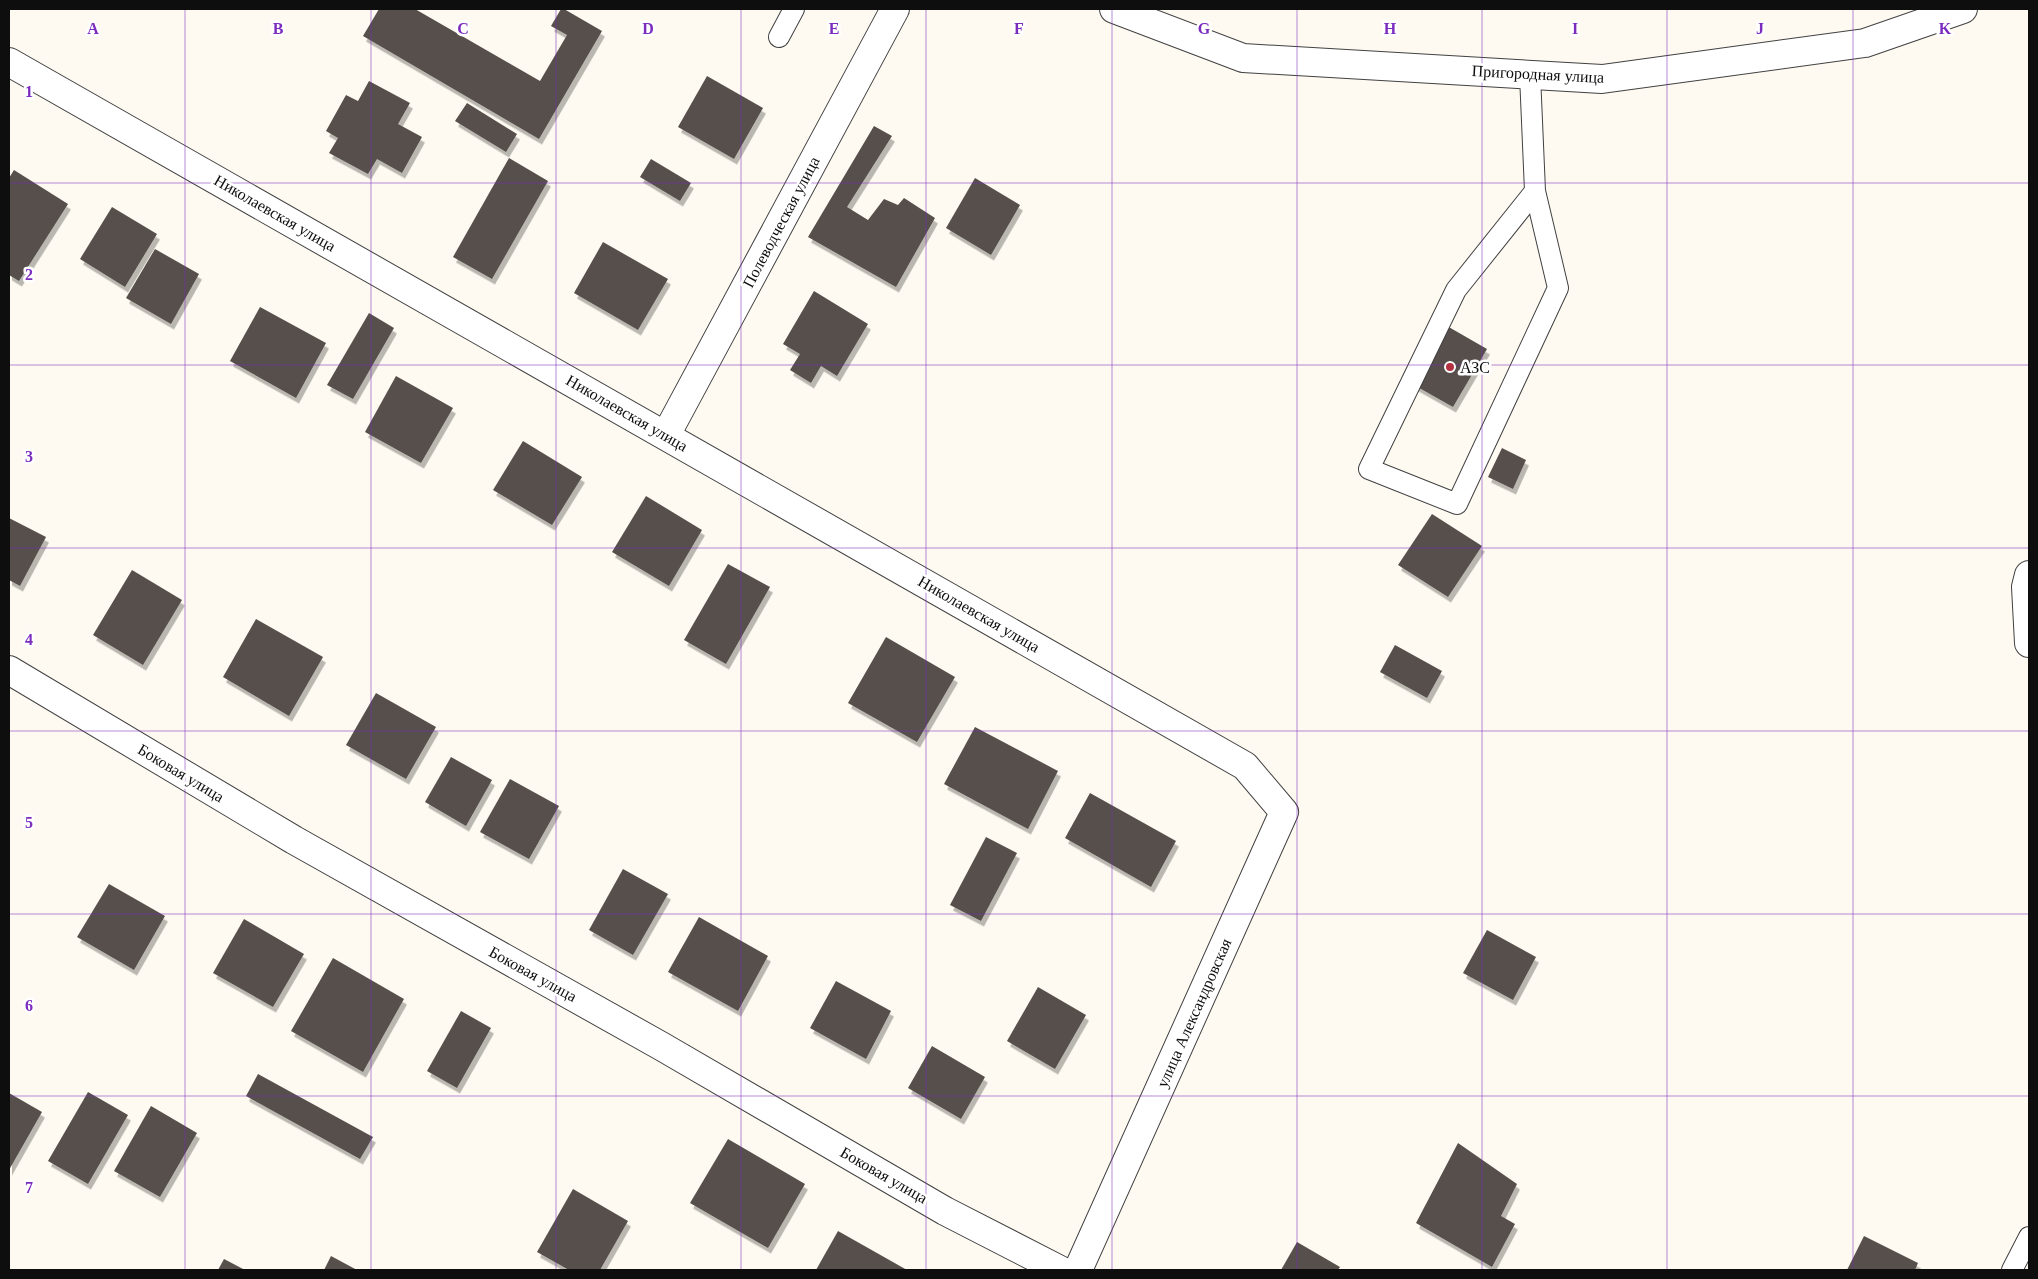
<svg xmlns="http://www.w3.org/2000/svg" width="2038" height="1279" font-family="'Times New Roman',serif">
<defs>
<filter id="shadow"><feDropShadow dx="3" dy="5.5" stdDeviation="0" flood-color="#0004"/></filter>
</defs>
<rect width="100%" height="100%" fill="#fefaf1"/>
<g fill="#564f4b" filter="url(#shadow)">
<polygon points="379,9 415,9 540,81 567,35 551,26 561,9 564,9 602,31 539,139 363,36"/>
<polygon points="707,76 763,108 734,159 678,127"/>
<polygon points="369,81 410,103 398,124 422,137 402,173 377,159 368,174 329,153 338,138 326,131 346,95 358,101"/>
<polygon points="467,103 517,134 506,152 455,121"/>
<polygon points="874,126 892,136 847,207 868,220 884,199 898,205 904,198 935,218 896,287 808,237"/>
<polygon points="509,158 548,181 492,279 453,257"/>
<polygon points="651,159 691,183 680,201 640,177"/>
<polygon points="14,170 68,204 19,281 9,275 9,178"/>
<polygon points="975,178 1020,205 991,255 946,228"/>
<polygon points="112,207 157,234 125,287 80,259"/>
<polygon points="603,242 668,279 638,330 574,293"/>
<polygon points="155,249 199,274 171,324 126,298"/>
<polygon points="814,291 868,324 837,376 821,366 811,383 790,370 800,354 783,344"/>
<polygon points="260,307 326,343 296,398 230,361"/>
<polygon points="369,313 394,328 353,399 327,385"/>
<polygon points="1447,326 1487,349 1453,407 1414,385"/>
<polygon points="396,376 453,408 421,463 365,432"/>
<polygon points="523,441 582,477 552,525 493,490"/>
<polygon points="1502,448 1526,460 1513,489 1488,477"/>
<polygon points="646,496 702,530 669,586 612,552"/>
<polygon points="1432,514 1482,546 1448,597 1398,565"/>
<polygon points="9,518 46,537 20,586 9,580"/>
<polygon points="728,564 770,587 726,664 684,640"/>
<polygon points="132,570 182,600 143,665 93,635"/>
<polygon points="256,619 323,657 289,716 223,677"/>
<polygon points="886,637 955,677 917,742 848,703"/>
<polygon points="1395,645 1442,671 1427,698 1380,672"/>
<polygon points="376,693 436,727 406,779 346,745"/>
<polygon points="975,727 1058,771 1028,829 944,784"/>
<polygon points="451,757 492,780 466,826 425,802"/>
<polygon points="510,779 559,806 529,859 480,832"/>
<polygon points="1090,793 1176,841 1151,887 1065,838"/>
<polygon points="986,837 1017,853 981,921 950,905"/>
<polygon points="623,869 668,894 633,955 589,930"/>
<polygon points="109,884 165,916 134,970 77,937"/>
<polygon points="699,917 768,956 738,1011 668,972"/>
<polygon points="244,919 304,954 273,1007 213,973"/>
<polygon points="1487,930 1536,957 1513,1000 1463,973"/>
<polygon points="333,958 404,999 363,1072 291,1031"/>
<polygon points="836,981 891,1011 866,1059 810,1028"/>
<polygon points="1038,987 1086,1015 1055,1069 1007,1041"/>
<polygon points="461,1011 491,1028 457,1088 427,1071"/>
<polygon points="932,1046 985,1077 961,1119 908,1088"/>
<polygon points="258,1074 373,1137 360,1159 246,1096"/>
<polygon points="88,1092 128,1115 88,1184 48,1161"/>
<polygon points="9,1093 42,1112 9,1170"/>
<polygon points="151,1106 197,1133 160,1197 114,1171"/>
<polygon points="728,1139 805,1184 768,1248 690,1203"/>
<polygon points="1458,1143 1517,1184 1501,1216 1515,1224 1492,1267 1416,1223"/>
<polygon points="573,1189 628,1221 600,1270 569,1270 537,1252"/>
<polygon points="838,1231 907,1270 816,1270"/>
<polygon points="1864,1236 1918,1263 1915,1270 1847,1270"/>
<polygon points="1297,1242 1340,1267 1338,1270 1281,1270"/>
<polygon points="331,1256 357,1270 324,1270"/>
<polygon points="224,1259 245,1270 218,1270"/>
</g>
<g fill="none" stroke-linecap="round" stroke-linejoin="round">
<defs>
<g id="service">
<polyline points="779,37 794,9"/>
<polyline points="1530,75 1535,191 1456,290 1369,469 1457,504 1558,288 1535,191"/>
<polyline points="2012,1270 2029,1237"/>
</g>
<g id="minor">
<polyline points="1114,9 1243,58 1602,79 1865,43 1963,9"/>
<polyline points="9,62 1245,766 1284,812 1078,1270"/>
<polyline points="666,435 895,9"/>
<polyline points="2029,575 2026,587 2029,643"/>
<polyline points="9,670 294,840 661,1046 945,1211 1060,1270"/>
</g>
</defs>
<use href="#service" stroke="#414141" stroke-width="22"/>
<use href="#minor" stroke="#414141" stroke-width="30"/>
<use href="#service" stroke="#fff" stroke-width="20"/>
<use href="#minor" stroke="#fff" stroke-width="28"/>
</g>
<path fill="none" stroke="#7b2cbf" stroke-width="1" stroke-opacity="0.55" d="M 185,9 L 185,1270M 371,9 L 371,1270M 556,9 L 556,1270M 741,9 L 741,1270M 926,9 L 926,1270M 1112,9 L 1112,1270M 1297,9 L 1297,1270M 1482,9 L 1482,1270M 1667,9 L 1667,1270M 1853,9 L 1853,1270M 9,183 L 2029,183M 9,365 L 2029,365M 9,548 L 2029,548M 9,731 L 2029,731M 9,914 L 2029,914M 9,1096 L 2029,1096"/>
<circle fill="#b43040" stroke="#fff" stroke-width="2" cx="1450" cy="367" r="5"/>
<g text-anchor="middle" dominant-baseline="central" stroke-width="5" stroke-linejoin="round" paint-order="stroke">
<g font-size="16" fill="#0e0e0e" stroke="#fff">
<text transform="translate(1538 74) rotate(3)">Пригородная улица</text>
<text transform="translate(275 213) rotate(30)">Николаевская улица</text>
<text transform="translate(781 222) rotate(-62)">Полеводческая улица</text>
<text transform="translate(627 413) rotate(30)">Николаевская улица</text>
<text transform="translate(979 614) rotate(30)">Николаевская улица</text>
<text transform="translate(181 773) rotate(31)">Боковая улица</text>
<text transform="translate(533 974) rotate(29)">Боковая улица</text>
<text transform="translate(1194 1013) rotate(-66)">улица Александровская</text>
<text transform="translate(884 1175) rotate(30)">Боковая улица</text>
</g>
<g font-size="16" fill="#0e0e0e" stroke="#fff" text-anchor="start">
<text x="1460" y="367">АЗС</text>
</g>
</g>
<g font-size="16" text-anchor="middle" font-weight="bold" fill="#7b2cbf" stroke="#fff" stroke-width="5" stroke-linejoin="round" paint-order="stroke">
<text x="93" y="34">A</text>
<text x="278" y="34">B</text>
<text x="463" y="34">C</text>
<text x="648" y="34">D</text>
<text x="834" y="34">E</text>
<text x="1019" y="34">F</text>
<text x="1204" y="34">G</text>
<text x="1390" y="34">H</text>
<text x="1575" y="34">I</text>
<text x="1760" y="34">J</text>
<text x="1945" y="34">K</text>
<text x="29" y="97">1</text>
<text x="29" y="280">2</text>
<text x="29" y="462">3</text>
<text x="29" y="645">4</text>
<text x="29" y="828">5</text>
<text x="29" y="1011">6</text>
<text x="29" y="1193">7</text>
</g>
<rect width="2038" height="1279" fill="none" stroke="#0e0e0e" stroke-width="20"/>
</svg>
